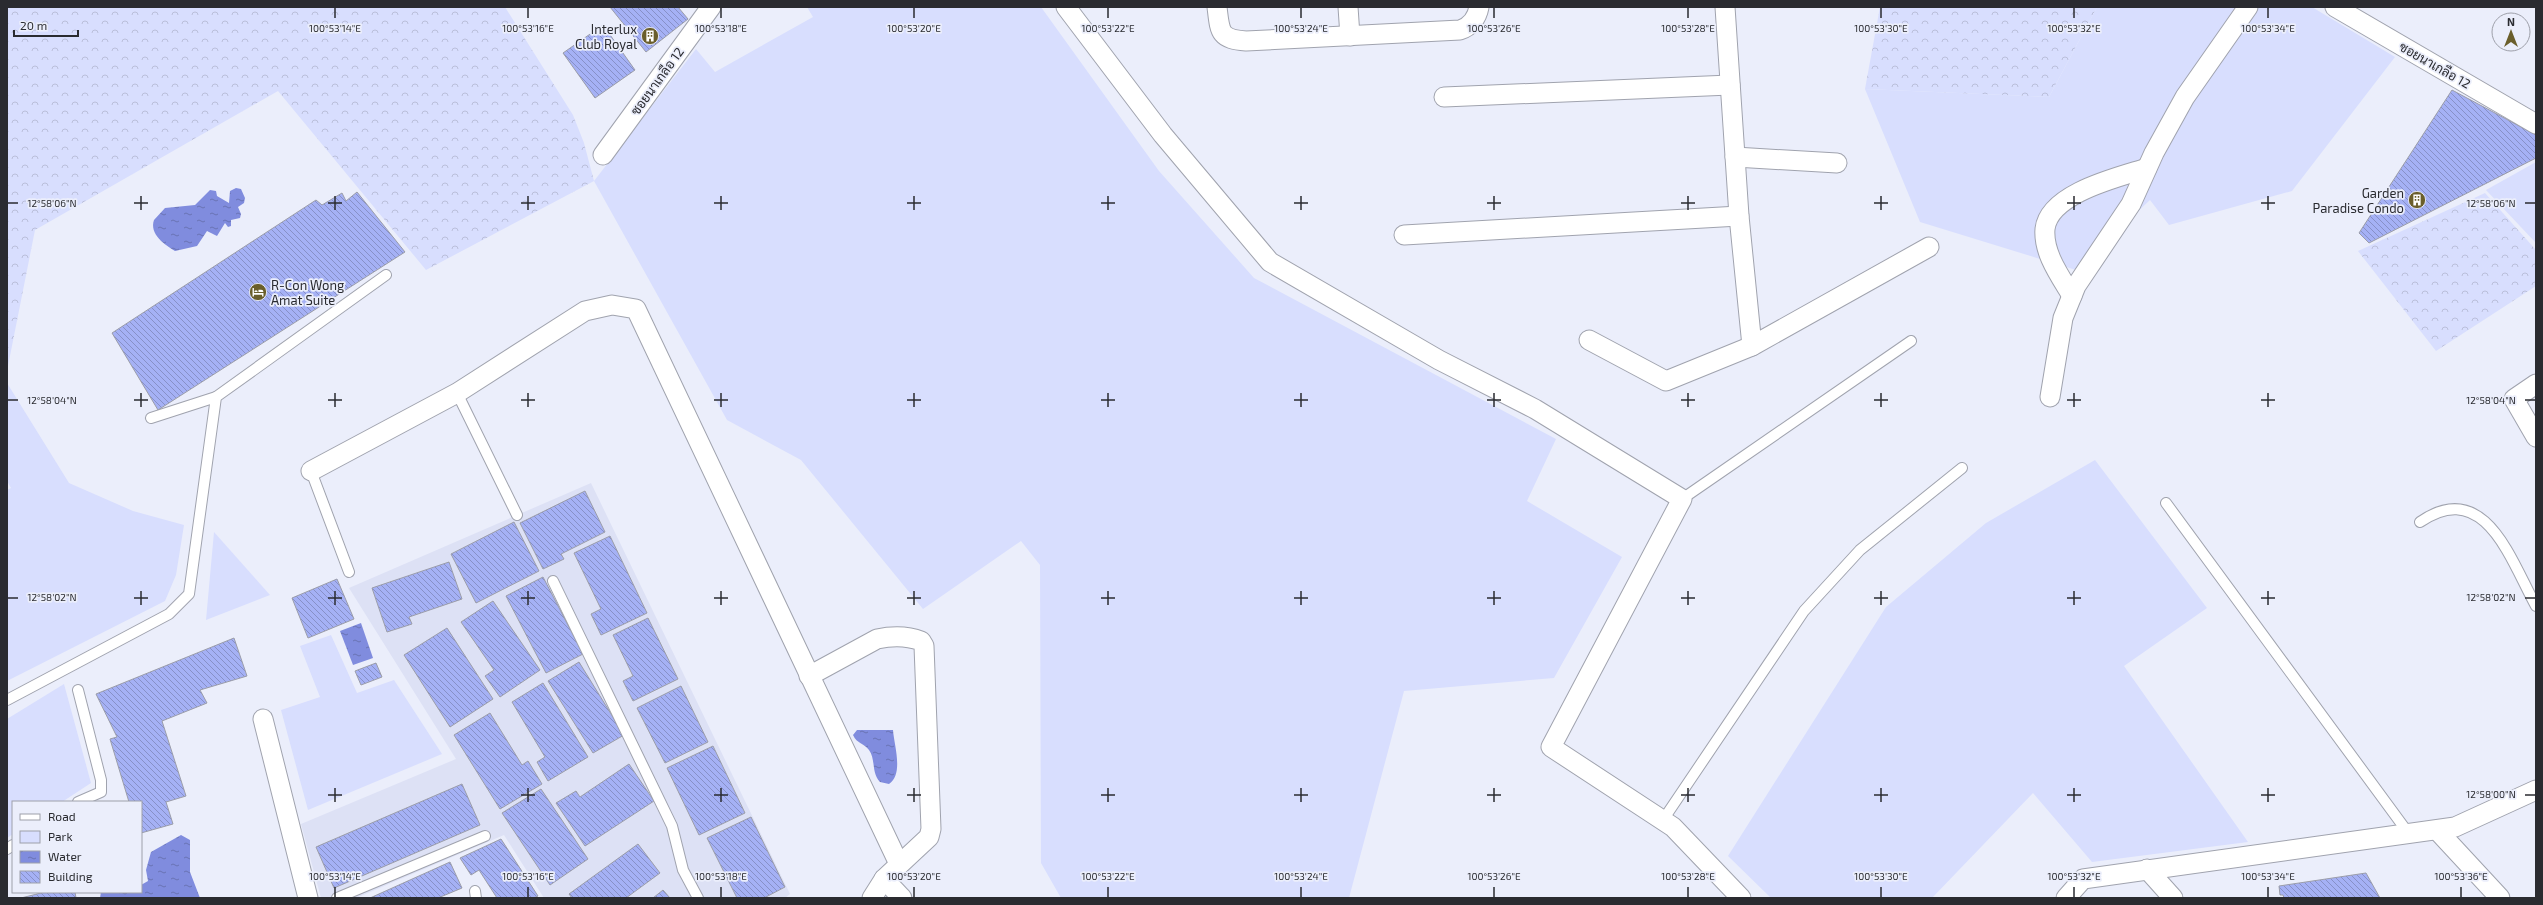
<svg xmlns="http://www.w3.org/2000/svg" width="2543" height="905" font-family="'Exo 2',Sarabun,sans-serif">
<defs>
<pattern id="forest-crowns" width="20" height="18" patternUnits="userSpaceOnUse"><rect width="20" height="18" fill="#d8defe"/><path d="M2 6a3 3 0 1 1 6 0M12 15a3 3 0 1 1 6 0" fill="none" stroke="#babfda"/></pattern>
<pattern id="water-ripples" width="26" height="14" patternUnits="userSpaceOnUse"><rect width="26" height="14" fill="#808cde"/><path d="M2 4q2-2 4 0t4 0M15 11q2-2 4 0t4 0" fill="none" stroke="#6973b4"/></pattern>
<pattern id="building-back-hatch" width="6" height="6" patternUnits="userSpaceOnUse"><rect width="6" height="6" fill="#a5b1f5"/><path d="M-1 5l2 2M0 0l6 6M5-1l2 2" fill="none" stroke="#8790c7"/></pattern>
</defs>
<rect width="100%" height="100%" fill="#ebeefb"/>
<polygon fill="#dde1f5" points="591,483 790,894 785,898 544,898 504,835 356,898 321,898 301,824 456,759 349,588"/>
<g fill="#d8defe">
<polygon points="807,7 1041,7 1159,171 1254,278 1556,439 1527,501 1622,557 1554,678 1404,691 1349,898 1061,898 1041,863 1040,565 1021,541 923,609 801,460 727,420 594,181 696,49 715,72 813,17"/>
<polygon points="2097,7 2312,7 2395,57 2292,191 2169,225 2150,200 2076,270 1920,222 1865,89 2049,97"/>
<polygon points="2536,162 2536,243 2486,190"/>
<polygon points="7,383 69,483 133,511 184,525 176,575 165,601 7,681 7,490 11,488 7,481"/>
<polygon points="2095,460 2207,608 2124,666 2248,842 2092,862 2033,793 1932,898 1771,898 1728,856 1886,607 1986,523"/>
<polygon points="214,532 270,595 206,620"/>
<polygon points="331,635 357,693 394,680 442,754 308,810 281,710 320,697 300,646"/>
<polygon points="64,684 91,783 62,802 13,802 13,834 7,838 7,719"/>
</g>
<g fill="url(#forest-crowns)">
<polygon points="7,7 505,7 573,115 584,143 594,181 426,270 278,91 35,230 7,371"/>
<polygon points="1880,7 2097,7 2049,97 1865,89"/>
<polygon points="2485,193 2536,250 2536,286 2436,351 2358,251"/>
</g>
<g fill="url(#water-ripples)">
<path d="M 236,188 L 241,189 L 245,198 L 244,203 L 238,207 L 241,214 L 240,218 L 231,220 L 231,226 L 228,227 L 225,223 L 217,236 L 207,231 L 197,246 L 175,251 C 165,245 149,234 154,220 L 165,208 L 195,205 L 210,190 L 216,191 L 217,196 L 229,203 L 230,191 Z"/>
<polygon points="361,623 373,658 353,665 340,631"/>
<path d="M 857,730 L 893,730 C 894,745 904,774 889,784 L 880,782 C 871,772 876,760 869,750 C 864,743 857,744 853,735 Z"/>
<polygon points="181,835 190,840 190,872 200,898 100,898 101,892 141,892 141,885 148,881 146,870 151,852"/>
</g>
<g fill="url(#building-back-hatch)" stroke="#9b9da9">
<polygon points="610,7 678,7 688,19 646,52"/>
<polygon points="603,25 635,70 595,98 563,53"/>
<polygon points="2452,90 2536,135 2536,158 2369,243 2359,233"/>
<polygon points="357,192 405,252 158,410 112,333 316,200 322,205 342,193 346,201"/>
<polygon points="585,491 605,532 561,554 564,559 543,569 520,523"/>
<polygon points="514,522 539,571 476,603 451,554"/>
<polygon points="610,536 647,613 601,635 591,614 601,609 574,553"/>
<polygon points="449,562 462,599 409,617 412,624 387,632 372,588"/>
<polygon points="543,577 583,654 546,673 506,596"/>
<polygon points="337,579 354,619 308,638 292,598"/>
<polygon points="493,601 540,670 500,697 485,676 494,670 461,622"/>
<polygon points="648,618 678,679 633,701 623,681 633,676 613,635"/>
<polygon points="447,628 493,699 450,727 404,655"/>
<polygon points="234,638 247,676 200,690 207,703 162,721 186,796 166,802 173,824 141,833 141,802 129,802 110,739 117,737 96,694"/>
<polygon points="579,662 624,735 593,753 548,681"/>
<polygon points="376,663 382,677 361,685 355,671"/>
<polygon points="543,683 588,757 548,781 537,762 545,757 512,702"/>
<polygon points="681,686 708,742 665,763 637,708"/>
<polygon points="490,713 522,765 528,761 542,784 500,809 454,735"/>
<polygon points="713,746 745,813 699,835 667,768"/>
<polygon points="629,764 654,801 585,846 556,803 576,791 580,797"/>
<polygon points="462,784 480,825 334,888 316,847"/>
<polygon points="541,789 588,859 550,885 502,813"/>
<polygon points="751,817 785,887 764,898 737,898 707,838"/>
<polygon points="501,839 538,896 534,898 497,898 479,870 471,875 460,858"/>
<polygon points="638,844 660,873 626,898 572,898 569,894"/>
<polygon points="450,862 462,888 438,898 370,898"/>
<polygon points="2366,873 2380,898 2284,898 2283,895 2280,895 2279,886"/>
<polygon points="663,890 670,898 653,898"/>
<polygon points="45,892 75,892 76,898 21,898"/>
</g>
<g fill="none" stroke-linecap="round" stroke-linejoin="round">
<defs>
<g id="lane">
<polyline points="457,393 517,515"/>
<polyline points="151,418 216,397"/>
<polyline points="311,471 349,572"/>
<polyline points="1682,499 1911,341"/>
<polyline points="2166,503 2409,834"/>
<path d="M 2420,522 C 2485,477 2511,561 2536,606"/>
<polyline points="553,581 672,826 683,870 698,898"/>
<polyline points="78,690 101,780 101,792 78,802"/>
<polyline points="7,700 169,614 189,594 216,397 386,275"/>
<polyline points="1663,820 1804,611 1860,550 1962,468"/>
<polyline points="7,849 13,845"/>
<polyline points="475,891 476,898"/>
<polyline points="337,898 485,836"/>
</g>
<g id="street">
<polyline points="1066,7 1163,135 1270,262 1439,360 1535,409 1682,499 1551,747 1673,827 1741,898"/>
<path d="M 1217,7 C 1220,32 1219,39 1246,41 L 1460,30 C 1470,27 1477,18 1479,7"/>
<polyline points="1348,7 1350,36"/>
<polyline points="1725,7 1739,216 1752,346 1929,247"/>
<polyline points="2335,7 2536,124"/>
<polyline points="1444,97 1730,85"/>
<polyline points="603,155 711,7"/>
<polyline points="1735,157 1837,163"/>
<polyline points="1404,235 1739,216"/>
<path d="M 2072,296 C 2060,276 2043,253 2045,229 C 2049,193 2119,177 2147,168"/>
<polyline points="1589,340 1666,381 1752,346"/>
<polyline points="2536,384 2514,399 2536,437"/>
<polyline points="2050,397 2063,318 2076,286 2131,204 2154,153 2185,97 2248,7"/>
<polyline points="311,471 457,393 585,311 612,305 636,309 899,864"/>
<path d="M 809,676 L 877,639 C 891,636 908,636 921,641 L 924,646 L 931,829 L 929,837 L 884,879 L 872,898"/>
<polyline points="263,719 308,898"/>
<polyline points="2437,830 2500,898"/>
<polyline points="2147,869 2173,898"/>
<polyline points="884,879 902,898"/>
<polyline points="2066,898 2083,879 2455,827 2536,790"/>
</g>
</defs>
<use href="#lane" stroke="#a0a3ae" stroke-width="12"/>
<use href="#street" stroke="#a0a3ae" stroke-width="21"/>
<use href="#lane" stroke="#fff" stroke-width="10"/>
<use href="#street" stroke="#fff" stroke-width="19"/>
</g>
<path fill="none" stroke="#2a2b30" stroke-width="1.5" d="M 335,8 L 335,18M 528,8 L 528,18M 721,8 L 721,18M 914,8 L 914,18M 1108,8 L 1108,18M 1301,8 L 1301,18M 1494,8 L 1494,18M 1688,8 L 1688,18M 1881,8 L 1881,18M 2074,8 L 2074,18M 2268,8 L 2268,18M 141,196 L 141,210M 335,196 L 335,210M 528,196 L 528,210M 721,196 L 721,210M 914,196 L 914,210M 1108,196 L 1108,210M 1301,196 L 1301,210M 1494,196 L 1494,210M 1688,196 L 1688,210M 1881,196 L 1881,210M 2074,196 L 2074,210M 2268,196 L 2268,210M 8,203 L 18,203M 134,203 L 148,203M 328,203 L 342,203M 521,203 L 535,203M 714,203 L 728,203M 907,203 L 921,203M 1101,203 L 1115,203M 1294,203 L 1308,203M 1487,203 L 1501,203M 1681,203 L 1695,203M 1874,203 L 1888,203M 2067,203 L 2081,203M 2261,203 L 2275,203M 2525,203 L 2535,203M 141,393 L 141,407M 335,393 L 335,407M 528,393 L 528,407M 721,393 L 721,407M 914,393 L 914,407M 1108,393 L 1108,407M 1301,393 L 1301,407M 1494,393 L 1494,407M 1688,393 L 1688,407M 1881,393 L 1881,407M 2074,393 L 2074,407M 2268,393 L 2268,407M 8,400 L 18,400M 134,400 L 148,400M 328,400 L 342,400M 521,400 L 535,400M 714,400 L 728,400M 907,400 L 921,400M 1101,400 L 1115,400M 1294,400 L 1308,400M 1487,400 L 1501,400M 1681,400 L 1695,400M 1874,400 L 1888,400M 2067,400 L 2081,400M 2261,400 L 2275,400M 2525,400 L 2535,400M 141,591 L 141,605M 335,591 L 335,605M 528,591 L 528,605M 721,591 L 721,605M 914,591 L 914,605M 1108,591 L 1108,605M 1301,591 L 1301,605M 1494,591 L 1494,605M 1688,591 L 1688,605M 1881,591 L 1881,605M 2074,591 L 2074,605M 2268,591 L 2268,605M 8,598 L 18,598M 134,598 L 148,598M 328,598 L 342,598M 521,598 L 535,598M 714,598 L 728,598M 907,598 L 921,598M 1101,598 L 1115,598M 1294,598 L 1308,598M 1487,598 L 1501,598M 1681,598 L 1695,598M 1874,598 L 1888,598M 2067,598 L 2081,598M 2261,598 L 2275,598M 2525,598 L 2535,598M 335,788 L 335,802M 528,788 L 528,802M 721,788 L 721,802M 914,788 L 914,802M 1108,788 L 1108,802M 1301,788 L 1301,802M 1494,788 L 1494,802M 1688,788 L 1688,802M 1881,788 L 1881,802M 2074,788 L 2074,802M 2268,788 L 2268,802M 328,795 L 342,795M 521,795 L 535,795M 714,795 L 728,795M 907,795 L 921,795M 1101,795 L 1115,795M 1294,795 L 1308,795M 1487,795 L 1501,795M 1681,795 L 1695,795M 1874,795 L 1888,795M 2067,795 L 2081,795M 2261,795 L 2275,795M 2525,795 L 2535,795M 335,887 L 335,897M 528,887 L 528,897M 721,887 L 721,897M 914,887 L 914,897M 1108,887 L 1108,897M 1301,887 L 1301,897M 1494,887 L 1494,897M 1688,887 L 1688,897M 1881,887 L 1881,897M 2074,887 L 2074,897M 2268,887 L 2268,897M 2461,887 L 2461,897"/>
<defs>
<symbol id="building-disc" viewBox="-11 -11 22 22"><circle r="9.5" fill="#6a5e2b" stroke="#ebeefb"/><path d="M-4-6H4V6H1V3H-1V6H-4ZM-2.5-4.3h1.7v1.8h-1.7ZM.8-4.3h1.7v1.8H.8ZM-2.5-1h1.7V.8h-1.7ZM.8-1h1.7V.8H.8Z" fill="#fff"/></symbol>
<symbol id="hotel-disc" viewBox="-11 -11 22 22"><circle r="9.5" fill="#6a5e2b" stroke="#ebeefb"/><path d="M-6-4.5h1.5V1H6V5H4.5V3h-9V5H-6ZM-4 0a1.8 1.8 0 1 1 3.6 0ZM.5 0V-2.5h3Q6-2.5 6 0Z" fill="#fff"/></symbol>
</defs>
<g fill-rule="evenodd">
<use href="#building-disc" x="640" y="26" width="20" height="20"/>
<use href="#building-disc" x="2407" y="190" width="20" height="20"/>
<use href="#hotel-disc" x="248" y="282" width="20" height="20"/>
</g>
<g text-anchor="middle" dominant-baseline="central" stroke-width="3.5" stroke-linejoin="round" paint-order="stroke">
<g font-size="13" fill="#2a2b30" stroke="#ebeefb" text-anchor="end">
<text x="637" y="29">Interlux<tspan x="637" dy="15">Club Royal</tspan></text>
<text x="2404" y="193">Garden<tspan x="2404" dy="15">Paradise Condo</tspan></text>
<text x="271" y="285" text-anchor="start">R-Con Wong<tspan x="271" dy="15">Amat Suite</tspan></text>
</g>
<g font-size="13" fill="#2a2b30" stroke="#ebeefb">
<text transform="translate(2435 65) rotate(30)">ซอยนาเกลือ 12</text>
<text transform="translate(657 81) rotate(-54)">ซอยนาเกลือ 12</text>
</g>
</g>
<g font-size="10" text-anchor="middle" fill="#2a2b30" stroke="#ebeefb" stroke-width="3.5" stroke-linejoin="round" paint-order="stroke">
<text x="335" y="32">100°53'14"E</text>
<text x="528" y="32">100°53'16"E</text>
<text x="721" y="32">100°53'18"E</text>
<text x="914" y="32">100°53'20"E</text>
<text x="1108" y="32">100°53'22"E</text>
<text x="1301" y="32">100°53'24"E</text>
<text x="1494" y="32">100°53'26"E</text>
<text x="1688" y="32">100°53'28"E</text>
<text x="1881" y="32">100°53'30"E</text>
<text x="2074" y="32">100°53'32"E</text>
<text x="2268" y="32">100°53'34"E</text>
<text x="52" y="207">12°58'06"N</text>
<text x="2491" y="207">12°58'06"N</text>
<text x="52" y="404">12°58'04"N</text>
<text x="2491" y="404">12°58'04"N</text>
<text x="52" y="601">12°58'02"N</text>
<text x="2491" y="601">12°58'02"N</text>
<text x="2491" y="798">12°58'00"N</text>
<text x="335" y="880">100°53'14"E</text>
<text x="528" y="880">100°53'16"E</text>
<text x="721" y="880">100°53'18"E</text>
<text x="914" y="880">100°53'20"E</text>
<text x="1108" y="880">100°53'22"E</text>
<text x="1301" y="880">100°53'24"E</text>
<text x="1494" y="880">100°53'26"E</text>
<text x="1688" y="880">100°53'28"E</text>
<text x="1881" y="880">100°53'30"E</text>
<text x="2074" y="880">100°53'32"E</text>
<text x="2268" y="880">100°53'34"E</text>
<text x="2461" y="880">100°53'36"E</text>
</g>
<rect width="2543" height="905" fill="none" stroke="#2a2b30" stroke-width="16"/>
<rect x="12" y="801" width="130" height="92" fill="#ebeefb" stroke="#9ea0aa"/>
<rect x="20" y="814" width="20" height="6" fill="#ffffff" stroke="#9ea0aa"/>
<text x="48" y="821" font-size="12" fill="#2a2b30">Road</text>
<rect x="20" y="831" width="20" height="12" fill="#d8defe" stroke="#9ea0aa"/>
<text x="48" y="841" font-size="12" fill="#2a2b30">Park</text>
<rect x="20" y="851" width="20" height="12" fill="url(#water-ripples)" stroke="#9ea0aa"/>
<text x="48" y="861" font-size="12" fill="#2a2b30">Water</text>
<rect x="20" y="871" width="20" height="12" fill="url(#building-back-hatch)" stroke="#9ea0aa"/>
<text x="48" y="881" font-size="12" fill="#2a2b30">Building</text>
<g transform="translate(2511 32)"><circle r="19" fill="#ebeefb" stroke="#9ea0aa"/>
<path d="M0-3L7 15L0 10L-7 15Z" fill="#6a5e2b"/>
<text y="-6" font-size="11" font-weight="bold" text-anchor="middle" fill="#2a2b30">N</text>
</g>
<path d="M14 30v6h64v-6" fill="none" stroke="#2a2b30" stroke-width="2"/>
<text x="20" y="30" font-size="12" fill="#2a2b30" stroke="#ebeefb" stroke-width="3" paint-order="stroke">20 m</text>
</svg>
